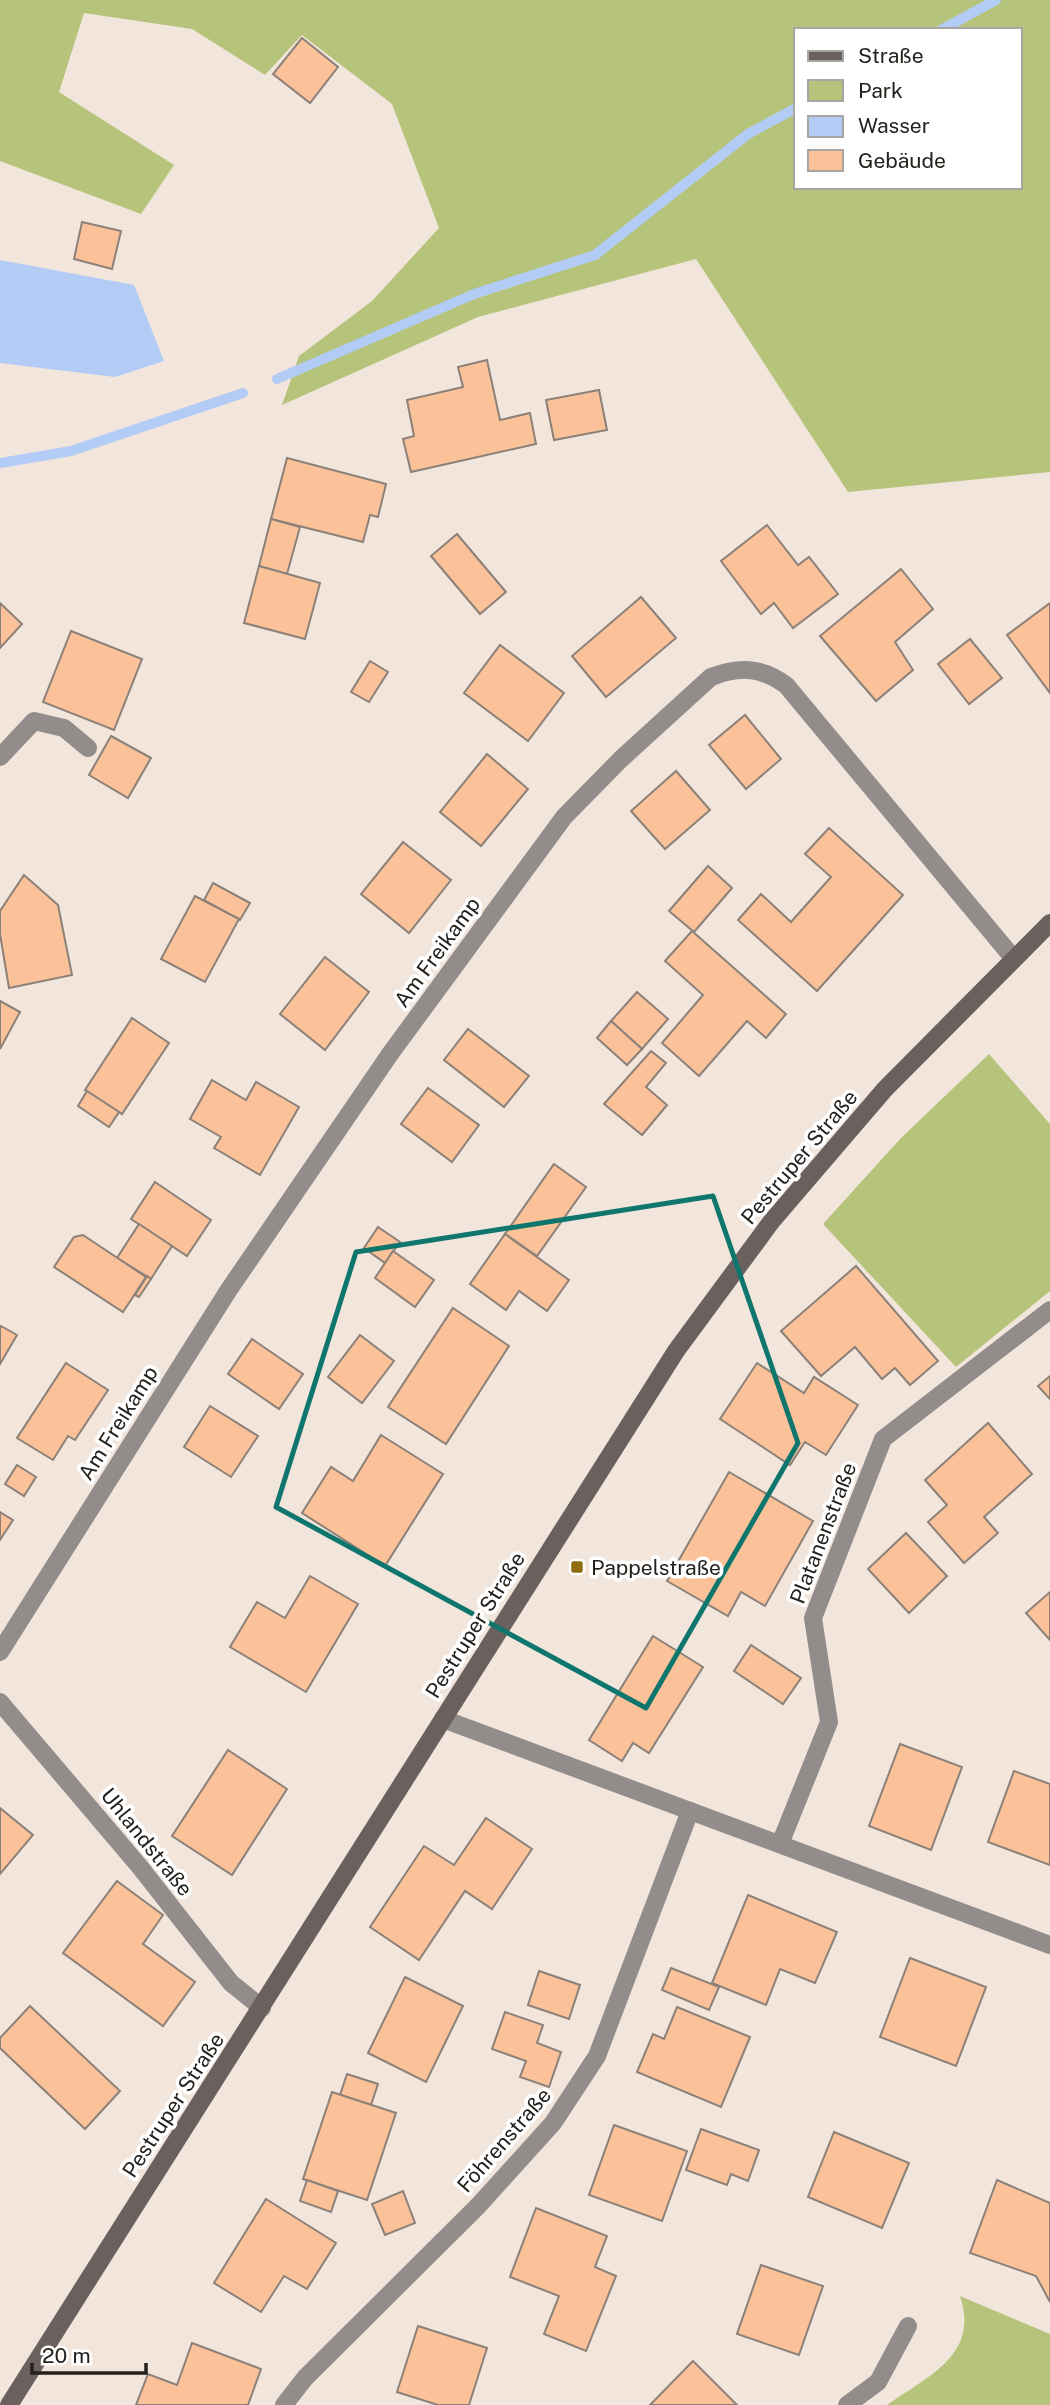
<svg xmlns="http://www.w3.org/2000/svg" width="1050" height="2405" font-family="'Public Sans',sans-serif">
<rect width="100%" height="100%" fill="#f2e5dc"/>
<g fill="#b6c47b" fill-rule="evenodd">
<path d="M 0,0 L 1050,0 L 1050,472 L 848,492 L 696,259 L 478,317 L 282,405 L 299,356 L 372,301 L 439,228 L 392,104 L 302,35 L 265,75 L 192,29 L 84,13 L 59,92 L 174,165 L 141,214 L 0,161 ZM 796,30 L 1020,30 L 1020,187 L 796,187 Z"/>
<polygon points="989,1054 1050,1124 1050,1291 956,1367 823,1224 901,1138"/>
<path d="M 960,2296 L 1050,2334 L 1050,2405 L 887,2405 C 928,2376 980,2355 960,2296 Z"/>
</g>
<polygon fill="#b2ccf5" points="0,260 134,285 164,361 115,377 0,363"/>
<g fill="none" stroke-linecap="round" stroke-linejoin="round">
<g stroke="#b2ccf5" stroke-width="10">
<polyline points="941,30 996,0"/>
<polyline points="277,379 474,294 595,255 748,134 796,108"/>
<polyline points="0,463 71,451 243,393"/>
</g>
</g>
<g fill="#fbc299" stroke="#8c8179" stroke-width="2">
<polygon points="302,38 338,67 310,103 273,74"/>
<polygon points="82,222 121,231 112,269 74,259"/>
<polygon points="487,360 500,420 530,413 536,444 411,472 403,439 414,436 407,400 463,387 458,367"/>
<polygon points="599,390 607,430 554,440 546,400"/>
<polygon points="287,458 386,484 378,517 370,515 363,542 271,519"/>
<polygon points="271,519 300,527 287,574 259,566"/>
<polygon points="767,525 798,565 809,557 838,594 793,628 774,603 761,614 721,561"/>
<polygon points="457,534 506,592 480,614 431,556"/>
<polygon points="259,566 320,583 305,639 244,623"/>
<polygon points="901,569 933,609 895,642 913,670 876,701 820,636"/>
<polygon points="641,597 676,638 606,697 572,656"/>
<polygon points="0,603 22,624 0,648"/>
<polygon points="1050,603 1050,693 1007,635"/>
<polygon points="71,631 142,659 114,730 43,702"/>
<polygon points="970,639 1002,678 969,704 938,664"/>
<polygon points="500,645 564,693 528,741 464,693"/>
<polygon points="370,661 388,672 369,702 351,692"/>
<polygon points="745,715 781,759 746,789 709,745"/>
<polygon points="111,736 151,758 128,798 89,775"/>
<polygon points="487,754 528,789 481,846 440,812"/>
<polygon points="676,771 710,810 665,849 631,811"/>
<polygon points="829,828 903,895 817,991 738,920 761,894 791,922 831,877 805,854"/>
<polygon points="403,842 451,880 409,933 361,894"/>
<polygon points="708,866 732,888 694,932 669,911"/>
<polygon points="24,875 58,905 72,975 9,988 0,934 0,911"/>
<polygon points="213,883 250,903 240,920 204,900"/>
<polygon points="195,896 239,919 205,982 161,959"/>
<polygon points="692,931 786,1014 766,1038 747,1021 699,1076 662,1043 703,995 665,961"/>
<polygon points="325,957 369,992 325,1050 280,1014"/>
<polygon points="637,992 668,1019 642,1049 611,1021"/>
<polygon points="0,1001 20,1012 0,1049"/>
<polygon points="132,1018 169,1043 122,1114 85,1090"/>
<polygon points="611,1021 642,1049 627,1065 597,1038"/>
<polygon points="468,1029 529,1076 504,1107 444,1060"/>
<polygon points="651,1051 666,1063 646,1087 667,1105 642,1135 604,1104"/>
<polygon points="212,1080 246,1100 256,1082 299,1107 260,1175 214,1148 221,1137 190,1119"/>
<polygon points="428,1088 479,1125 452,1162 401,1124"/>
<polygon points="87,1091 119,1112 109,1127 78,1106"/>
<polygon points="554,1164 586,1187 537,1256 505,1234"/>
<polygon points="155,1182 211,1220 187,1256 131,1219"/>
<polygon points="139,1224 172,1246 151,1279 117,1258"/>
<polygon points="378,1227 400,1242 385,1263 364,1248"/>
<polygon points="505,1234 569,1280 547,1311 519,1291 506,1310 470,1284"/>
<polygon points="83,1235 146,1277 123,1312 54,1267 74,1237"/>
<polygon points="393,1251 434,1280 415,1307 375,1278"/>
<polygon points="856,1266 938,1361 910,1385 895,1368 882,1379 855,1347 821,1376 781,1331"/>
<polygon points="147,1276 151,1279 139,1297 135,1295"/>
<polygon points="453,1308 509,1346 446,1444 388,1407"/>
<polygon points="1,1326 17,1335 0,1364 0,1328"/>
<polygon points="360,1335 394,1361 362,1403 328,1377"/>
<polygon points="252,1339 303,1374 279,1409 228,1374"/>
<polygon points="66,1363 108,1390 75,1440 68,1436 53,1460 17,1438"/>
<polygon points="757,1363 804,1393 814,1377 858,1405 826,1455 805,1442 790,1465 720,1419"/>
<polygon points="1050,1376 1050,1399 1038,1386"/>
<polygon points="210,1406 258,1436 231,1477 184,1447"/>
<polygon points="988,1423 1032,1474 984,1517 998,1533 964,1563 928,1522 947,1505 925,1480"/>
<polygon points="381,1435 443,1474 385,1566 302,1513 331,1467 353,1481"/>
<polygon points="17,1465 36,1477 24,1496 5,1484"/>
<polygon points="729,1472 813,1521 765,1606 741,1592 728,1616 667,1581"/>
<polygon points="0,1512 13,1520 0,1540"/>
<polygon points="906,1533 947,1576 909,1613 868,1569"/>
<polygon points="310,1576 358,1604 306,1692 230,1647 257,1602 285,1618"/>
<polygon points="1050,1592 1050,1640 1026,1613"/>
<polygon points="653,1636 703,1667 649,1753 633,1743 622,1761 589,1740"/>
<polygon points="751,1645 801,1678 783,1704 734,1671"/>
<polygon points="900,1744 962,1767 931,1850 869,1826"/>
<polygon points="228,1750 287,1789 232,1875 172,1836"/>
<polygon points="1014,1771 1050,1784 1050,1865 988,1842"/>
<polygon points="0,1808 33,1835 0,1874"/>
<polygon points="486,1818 532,1849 492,1909 465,1891 419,1960 370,1927 424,1846 454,1865"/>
<polygon points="117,1881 163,1915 143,1944 195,1982 163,2026 63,1953"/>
<polygon points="748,1895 837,1932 815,1983 780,1969 766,2005 712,1983"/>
<polygon points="910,1958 986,1987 956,2066 880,2037"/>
<polygon points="671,1968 719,1987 709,2010 662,1990"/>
<polygon points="539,1971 580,1985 569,2019 528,2005"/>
<polygon points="405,1977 463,2006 426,2082 368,2053"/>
<polygon points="30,2006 120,2091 85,2129 0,2048 0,2038"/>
<polygon points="677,2007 750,2037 721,2107 637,2072 653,2034 664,2039"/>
<polygon points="505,2012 543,2025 537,2043 561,2052 549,2087 520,2077 526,2061 492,2049"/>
<polygon points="347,2074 378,2084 371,2105 340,2095"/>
<polygon points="332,2092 396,2113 367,2200 303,2179"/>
<polygon points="614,2125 687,2151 662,2221 589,2195"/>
<polygon points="701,2129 759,2150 748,2181 731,2174 727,2185 686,2170"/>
<polygon points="834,2132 909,2163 882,2228 808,2197"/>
<polygon points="307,2180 338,2191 331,2212 300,2201"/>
<polygon points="997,2180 1050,2203 1050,2302 1036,2276 970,2253"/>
<polygon points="403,2191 415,2223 385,2235 372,2204"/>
<polygon points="266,2199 336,2243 307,2289 284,2276 261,2312 214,2283"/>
<polygon points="536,2208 607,2236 595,2267 616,2276 586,2351 544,2334 559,2296 510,2277"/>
<polygon points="761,2265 823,2286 799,2355 737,2334"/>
<polygon points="418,2326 487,2348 469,2405 438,2405 397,2392"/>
<polygon points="192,2343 261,2369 248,2405 136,2405 148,2374 177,2385"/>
<polygon points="693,2361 737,2405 650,2405"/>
</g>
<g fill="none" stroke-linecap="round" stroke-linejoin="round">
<g stroke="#928c8a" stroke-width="18">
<polyline points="0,757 34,721 64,728 88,748"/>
<path d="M 0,1652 L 228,1291 L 390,1054 L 564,817 L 621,759 L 711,677 C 739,666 761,667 786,685 L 1014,959"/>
<polyline points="0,1702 140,1867 231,1983 262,2008"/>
<polyline points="443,1719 1050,1945"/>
<polyline points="780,1844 829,1722 813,1618 883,1439 1050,1310"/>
<polyline points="284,2405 305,2378 478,2206 553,2123 597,2056 690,1811"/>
<polyline points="847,2405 878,2382 908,2326"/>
</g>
<polyline stroke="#6a605e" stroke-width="18" points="9,2405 676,1351 771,1222 885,1089 1050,923"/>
</g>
<path fill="none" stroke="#0f766e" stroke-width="5" stroke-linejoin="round" d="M 713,1196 L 798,1443 L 646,1708 L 276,1507 L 356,1252 Z"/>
<rect fill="#8e6d11" stroke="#fff" stroke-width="2.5" x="570" y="1560" width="14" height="14" rx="3.5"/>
<g text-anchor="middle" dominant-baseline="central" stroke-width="7" stroke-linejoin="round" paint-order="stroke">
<g font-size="21" fill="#24201c" stroke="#fff">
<text transform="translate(437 952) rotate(-54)">Am Freikamp</text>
<text transform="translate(799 1157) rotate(-50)">Pestruper Straße</text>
<text transform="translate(118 1423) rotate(-58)">Am Freikamp</text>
<text transform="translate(823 1533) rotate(-69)">Platanenstraße</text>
<text transform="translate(475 1625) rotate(-58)">Pestruper Straße</text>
<text transform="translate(147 1842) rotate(51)">Uhlandstraße</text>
<text transform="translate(173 2105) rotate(-57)">Pestruper Straße</text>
<text transform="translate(504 2140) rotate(-49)">Föhrenstraße</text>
</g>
<g font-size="21" fill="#24201c" stroke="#fff" text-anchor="start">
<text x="591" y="1567">Pappelstraße</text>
</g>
</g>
<rect x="794" y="28" width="228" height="161" fill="#ffffff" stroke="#a7a6a4" stroke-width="2"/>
<rect x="808" y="51" width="35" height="10" fill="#6a605e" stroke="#a7a6a4" stroke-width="2"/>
<text x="858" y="63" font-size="21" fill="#24201c">Straße</text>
<rect x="808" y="80" width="35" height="21" fill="#b6c47b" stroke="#a7a6a4" stroke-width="2"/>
<text x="858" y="98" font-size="21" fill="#24201c">Park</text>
<rect x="808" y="116" width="35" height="21" fill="#b2ccf5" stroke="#a7a6a4" stroke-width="2"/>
<text x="858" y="133" font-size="21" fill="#24201c">Wasser</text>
<rect x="808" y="150" width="35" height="21" fill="#fbc299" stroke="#a7a6a4" stroke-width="2"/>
<text x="858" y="168" font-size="21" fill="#24201c">Gebäude</text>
<path d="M32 2363v10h114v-10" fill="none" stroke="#24201c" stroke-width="3.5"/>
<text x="42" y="2363" font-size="21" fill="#24201c" stroke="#ffffff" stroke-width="5" paint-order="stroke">20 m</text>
</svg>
